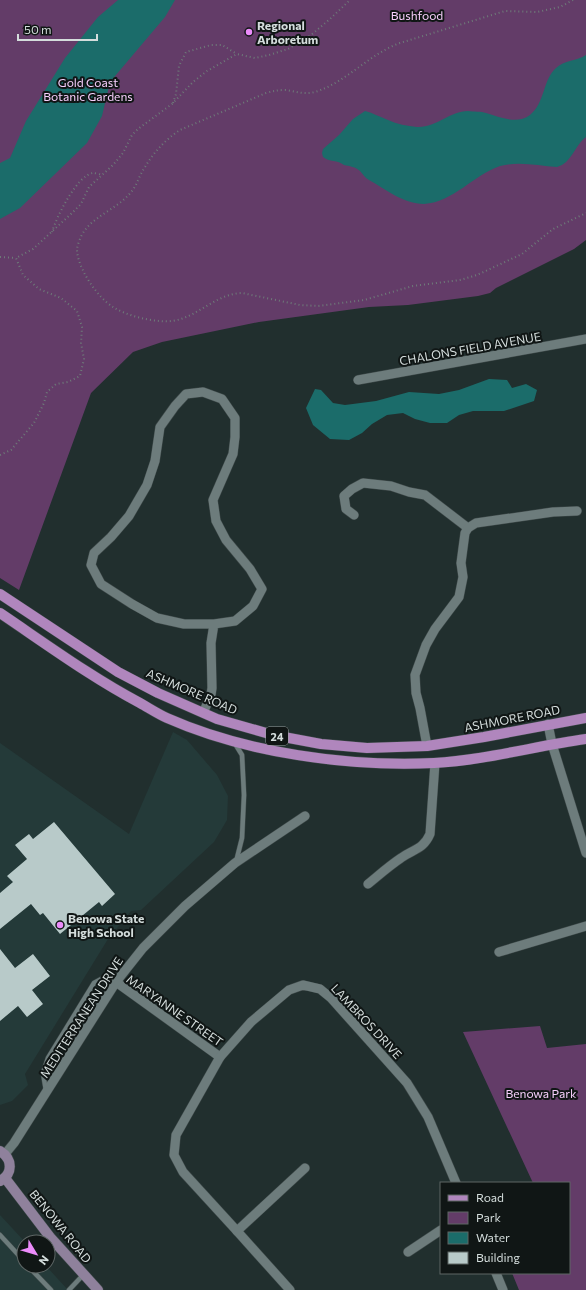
<svg xmlns="http://www.w3.org/2000/svg" width="586" height="1290" font-family="Commissioner,sans-serif">
<rect width="100%" height="100%" fill="#212f2e"/>
<g fill="#243a39">
<polygon points="173,732 187,740 217,775 228,796 227,820 214,842 141,910 131,911 108,939 25,1074 28,1085 12,1101 0,1105 0,743 129,834"/>
<polygon points="0,1215 25,1242 24,1266 46,1266 68,1290 0,1290"/>
</g>
<g fill="#633c68">
<polygon points="0,0 586,0 586,240 574,249 496,288 490,293 478,296 408,305 369,307 259,322 162,342 133,352 91,393 19,590 0,578"/>
<polygon points="540,1026 547,1048 586,1044 586,1290 519,1290 512,1273 569,1273 569,1183 533,1183 463,1032"/>
</g>
<g fill="#1b6c6a">
<polygon points="118,0 175,0 165,17 110,82 102,116 87,143 20,208 0,219 0,163 10,158 26,121 65,58 98,17"/>
<path d="M 586,55 L 586,137 C 574,146 572,163 557,167 C 539,166 519,161 500,166 C 473,175 454,202 424,204 C 404,204 385,189 369,180 C 365,178 363,174 360,171 C 356,167 349,166 344,165 C 338,160 329,162 323,157 L 322,153 L 323,149 L 339,135 L 353,119 L 365,111 C 373,113 380,117 388,120 C 397,124 407,126 417,127 C 436,128 450,111 468,111 C 474,112 481,111 486,113 C 500,117 517,125 530,115 C 545,103 543,79 556,68 C 564,60 577,61 586,55 Z"/>
<polygon points="489,379 507,380 512,388 526,384 537,390 534,401 504,411 473,411 459,415 447,423 430,423 415,419 403,413 387,415 372,424 362,433 349,440 330,439 313,425 306,408 315,389 321,390 333,403 345,405 376,401 409,392 439,394 459,390"/>
</g>
<g fill="#b8cac9">
<polygon points="54,822 115,894 102,906 99,902 60,934 43,913 40,915 31,904 0,929 0,893 13,882 7,876 27,859 15,845 29,834 33,839"/>
<polygon points="0,949 15,968 33,954 50,976 32,990 43,1004 27,1017 18,1006 0,1021"/>
</g>
<g fill="none" stroke-linecap="round" stroke-linejoin="round">
<defs>
<g id="lane">
<polyline points="234,742 242,755 244,795 242,838 236,862"/>
<polyline points="46,1091 43,1073 48,1058 94,983 105,977 111,978 116,982"/>
<polyline points="0,1235 24,1261"/>
<polyline points="28,1266 51,1290"/>
<polyline points="69,1290 84,1274"/>
</g>
<g id="street">
<polyline points="358,380 586,339"/>
<polyline points="354,515 346,509 344,496 352,489 363,483 391,486 409,492 425,495 468,528"/>
<polyline points="203,713 211,695 212,688 211,643 214,624 235,621 253,606 262,589 250,569 226,540 216,521 213,500 233,454 235,437 235,418 222,399 203,392 186,394 175,406 160,427 155,461 147,485 129,516 111,537 94,553 91,565 101,584 132,604 157,618 184,624 214,624"/>
<polyline points="548,724 552,744 586,853"/>
<polyline points="427,746 420,708 416,693 415,675 426,645 435,629 459,597 463,577 461,563 465,533 468,528 476,523 553,512 577,511"/>
<path d="M 368,884 C 379,875 389,866 401,858 C 413,849 423,850 430,834 L 435,763"/>
<polyline points="499,952 586,926"/>
<polyline points="116,982 220,1057"/>
<polyline points="5,1154 14,1143 116,982 143,948 185,906 235,863 305,816"/>
<polyline points="237,1231 305,1168"/>
<polyline points="408,1252 441,1230"/>
<polyline points="496,1273 503,1290"/>
<polyline points="290,1290 237,1231 183,1172 174,1155 176,1135 220,1057 251,1022 289,990 303,985 320,989 331,998 407,1083 428,1117 456,1183"/>
</g>
<g id="secondary">
<path d="M 0,1151 C 13,1159 13,1174 0,1181"/>
<polyline points="5,1178 50,1237 98,1290"/>
</g>
<g id="primary">
<polyline points="0,594 118,672 158,693 217,719 273,735 321,744 367,748 427,746 484,737 586,718"/>
<path d="M 0,613 C 46,644 91,677 140,703 C 149,708 158,714 167,718 C 246,753 348,767 434,763 C 486,760 535,746 586,739"/>
</g>
</defs>
<use href="#lane" stroke="#3f4a4a" stroke-width="5.5"/>
<use href="#street" stroke="#3f4a4a" stroke-width="10"/>
<use href="#secondary" stroke="#3f4a4a" stroke-width="11"/>
<use href="#primary" stroke="#3f4a4a" stroke-width="11"/>
<g stroke="#6e7a79" stroke-width="2" stroke-dasharray="1 3" stroke-linecap="butt">
<path d="M 573,0 L 560,7 L 537,12 L 505,11 L 400,43 C 369,54 347,82 315,92 C 304,95 295,91 285,90 C 278,90 273,91 266,93 L 180,130 C 166,139 154,152 145,167 C 140,174 138,182 134,188 C 122,207 98,213 85,230 C 81,235 78,243 77,249 C 77,268 98,298 113,307 C 126,315 145,320 160,321 C 193,325 211,294 242,293 L 300,305 L 318,306 L 364,300 L 413,286 L 460,280 L 477,275 L 522,254 L 553,229 L 586,213"/>
<polyline points="173,103 176,94 179,66 186,52 211,45 222,45 237,54"/>
<path d="M 52,232 C 56,218 77,175 93,173 C 95,173 99,174 102,175"/>
<polyline points="0,257 16,258"/>
<polyline points="0,455 11,450 34,423 44,403 47,392 56,384 68,382 80,376 84,359 81,343 82,327 77,311 61,298 39,289 23,275 16,258 33,249 72,213 81,204 89,187 113,165 123,153 132,135 138,129 172,104 193,82 207,71 237,54 255,58 269,55 288,49 311,35 330,19 350,0"/>
</g>
<use href="#lane" stroke="#6d7c7c" stroke-width="4.5"/>
<use href="#street" stroke="#6d7c7c" stroke-width="9"/>
<use href="#secondary" stroke="#8f819c" stroke-width="10"/>
<use href="#primary" stroke="#b086bd" stroke-width="10"/>
</g>
<g fill="#ec8cfa" stroke="#101615" stroke-width="1.5">
<circle cx="249" cy="32" r="4"/>
<circle cx="60" cy="925" r="4"/>
</g>
<g text-anchor="middle" dominant-baseline="central" stroke-width="4" stroke-linejoin="round" paint-order="stroke">
<rect fill="#101615" stroke="#99a1a0" stroke-width="1" x="266" y="727" width="22" height="18" rx="3"/>
<g font-size="11" font-weight="bold" fill="#d4dddc">
<text x="277" y="736">24</text>
</g>
<g font-size="12" fill="#f7cffc" stroke="#101615">
<text x="417" y="15">Bushfood</text>
<text x="88" y="82">Gold Coast<tspan x="88" dy="14">Botanic Gardens</tspan></text>
<text x="541" y="1093">Benowa Park</text>
</g>
<g font-size="12" font-weight="bold" fill="#d4dddc" stroke="#101615" text-anchor="start">
<text x="257" y="25">Regional<tspan x="257" dy="14">Arboretum</tspan></text>
<text x="68" y="918">Benowa State<tspan x="68" dy="14">High School</tspan></text>
</g>
<g font-size="12" fill="#d4dddc" stroke="#101615">
<text transform="translate(470 348) rotate(-10)">CHALONS FIELD AVENUE</text>
<text transform="translate(192 691) rotate(23)">ASHMORE ROAD</text>
<text transform="translate(512 718) rotate(-11)">ASHMORE ROAD</text>
<text transform="translate(175 1010) rotate(35)">MARYANNE STREET</text>
<text transform="translate(81 1017) rotate(-57)">MEDITERRANEAN DRIVE</text>
<text transform="translate(367 1021) rotate(47)">LAMBROS DRIVE</text>
<text transform="translate(61 1226) rotate(51)">BENOWA ROAD</text>
</g>
</g>
<rect x="440" y="1182" width="130" height="92" fill="#101615" stroke="#5e6665"/>
<rect x="448" y="1195" width="20" height="6" fill="#b086bd" stroke="#5e6665"/>
<text x="476" y="1202" font-size="12" fill="#d4dddc">Road</text>
<rect x="448" y="1212" width="20" height="12" fill="#633c68" stroke="#5e6665"/>
<text x="476" y="1222" font-size="12" fill="#d4dddc">Park</text>
<rect x="448" y="1232" width="20" height="12" fill="#1b6c6a" stroke="#5e6665"/>
<text x="476" y="1242" font-size="12" fill="#d4dddc">Water</text>
<rect x="448" y="1252" width="20" height="12" fill="#b8cac9" stroke="#5e6665"/>
<text x="476" y="1262" font-size="12" fill="#d4dddc">Building</text>
<g transform="translate(36 1254) rotate(128)"><circle r="19" fill="#101615" stroke="#5e6665"/>
<path d="M0-3L7 15L0 10L-7 15Z" fill="#ec8cfa"/>
<text y="-6" font-size="11" font-weight="bold" text-anchor="middle" fill="#d4dddc">N</text>
</g>
<path d="M18 34v6h79v-6" fill="none" stroke="#d4dddc" stroke-width="2"/>
<text x="24" y="34" font-size="12" fill="#d4dddc" stroke="#101615" stroke-width="3" paint-order="stroke">50 m</text>
</svg>
